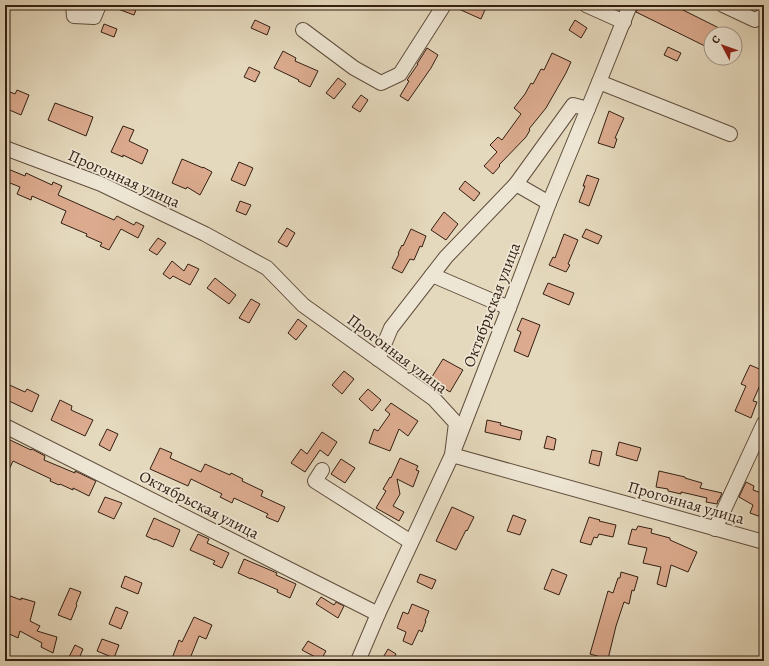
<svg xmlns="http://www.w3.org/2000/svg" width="769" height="666" font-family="Alegreya,serif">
<rect width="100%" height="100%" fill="#e5d9bd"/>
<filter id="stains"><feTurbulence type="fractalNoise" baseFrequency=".005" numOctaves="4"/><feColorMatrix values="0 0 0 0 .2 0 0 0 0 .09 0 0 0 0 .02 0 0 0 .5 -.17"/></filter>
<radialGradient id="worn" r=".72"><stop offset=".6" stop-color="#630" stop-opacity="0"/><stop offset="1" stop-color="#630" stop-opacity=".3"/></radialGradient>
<g fill="#dcab8f" stroke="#331f12">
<polygon points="110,5 132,5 137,7 134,15 110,6"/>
<polygon points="452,5 487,5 481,19 452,6"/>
<polygon points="640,5 673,5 731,34 711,34 711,49 636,12"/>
<polygon points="255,20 270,27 267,35 251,28"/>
<polygon points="575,20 587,28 581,38 569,30"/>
<polygon points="104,24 117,29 114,37 101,32"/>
<polygon points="668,47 681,53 677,61 664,55"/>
<polygon points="427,48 438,55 431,68 408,101 400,96 409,81 407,80 418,64 417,64"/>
<polygon points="283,51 296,58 295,61 318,71 310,87 298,81 299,80 274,68"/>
<polygon points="552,53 571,62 566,73 546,108 529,129 530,130 526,137 499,165 500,166 493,174 484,166 497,152 490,145 498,137 502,140 521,114 514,108 525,94 531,83 533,84 541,69 544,70"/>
<polygon points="249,67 260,72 255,82 244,77"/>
<polygon points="338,78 346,84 334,99 326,93"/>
<polygon points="5,90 15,94 17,90 29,95 21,115 5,108"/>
<polygon points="361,95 368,100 360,112 352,107"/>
<polygon points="55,103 93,117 86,136 48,120"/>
<polygon points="609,111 624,118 615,138 617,139 614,148 598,143"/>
<polygon points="123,126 134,130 129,141 148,150 142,164 123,155 123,157 111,152"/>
<polygon points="182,159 203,168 203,167 212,172 200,195 187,187 186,189 172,183"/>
<polygon points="239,162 253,168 245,186 231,180"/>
<polygon points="8,169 25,176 26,173 52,185 53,182 62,186 58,195 114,220 117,216 134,225 136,222 144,226 138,238 121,229 109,250 100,246 102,243 86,236 87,234 61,223 66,211 32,196 31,200 17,194 20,187 5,181 5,177"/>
<polygon points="587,175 599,179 589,206 579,202 585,186 583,186"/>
<polygon points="465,181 480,193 474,201 459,189"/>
<polygon points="240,201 251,205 246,215 236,211"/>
<polygon points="444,212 458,224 446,240 431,230"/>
<polygon points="287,228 295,233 287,247 278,242"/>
<polygon points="411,229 426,236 422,247 420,246 414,260 410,259 402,273 392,268 399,254 398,253 402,245 403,246"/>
<polygon points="586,229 602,236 598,244 582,237"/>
<polygon points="564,234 578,240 568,264 570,265 566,272 549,265 553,257 555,258"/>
<polygon points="158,238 166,243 157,255 149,250"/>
<polygon points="172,261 184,271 188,264 199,269 190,285 173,276 170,279 163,274"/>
<polygon points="215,278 236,295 229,304 207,288"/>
<polygon points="548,283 574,293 569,305 543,294"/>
<polygon points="251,299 260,304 249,323 239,318"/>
<polygon points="522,318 540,325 528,357 514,351 521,332 517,330"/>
<polygon points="298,319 307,326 296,340 288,333"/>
<polygon points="443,359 463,370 450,392 430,380"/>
<polygon points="750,365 764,371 764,376 753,401 757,402 751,418 735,411 746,386 741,384"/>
<polygon points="344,371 354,379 342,394 332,385"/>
<polygon points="5,383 25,392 27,389 39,395 32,412 5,399"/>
<polygon points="368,389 381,400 372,411 359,399"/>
<polygon points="60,400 72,406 71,410 93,420 85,436 51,420"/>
<polygon points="391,403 418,421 408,436 399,429 390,451 369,443 374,429 378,431 390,414 385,410"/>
<polygon points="487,420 501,423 500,425 522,431 520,440 485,432"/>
<polygon points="107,429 118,434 110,451 99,445"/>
<polygon points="322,432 337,442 328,456 320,450 305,472 291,463 301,449 307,454"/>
<polygon points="547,436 556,439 554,450 544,448"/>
<polygon points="10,440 31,450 32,449 45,456 44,460 75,473 75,471 96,481 89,496 73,488 73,490 60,484 59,485 50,481 51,479 13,461 5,478 5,451"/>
<polygon points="619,442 641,448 637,461 616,455"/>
<polygon points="160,448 172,453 170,458 201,472 205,464 230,475 231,473 243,479 242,481 263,491 261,496 285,507 278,522 266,517 268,514 234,498 232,503 220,497 222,494 191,479 188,486 150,469"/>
<polygon points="592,450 602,452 599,466 589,463"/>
<polygon points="400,458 418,466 416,470 419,471 413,487 397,479 400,494 393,506 404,512 399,521 376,508 386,491 383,489 390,477 391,478"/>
<polygon points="341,459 355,468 345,483 331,474"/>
<polygon points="659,471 685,477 685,478 702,483 700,488 722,493 719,500 718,500 717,504 706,502 707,498 681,492 681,494 668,491 668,489 656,487"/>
<polygon points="746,482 754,486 753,490 764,494 764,518 750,513 753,505 739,497"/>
<polygon points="105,497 122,503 114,519 98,512"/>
<polygon points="452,507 474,517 467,531 466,530 456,550 436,541"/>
<polygon points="513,515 526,520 520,535 507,531"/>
<polygon points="589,517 600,520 599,521 616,525 613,537 599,534 597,538 594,537 591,545 580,542"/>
<polygon points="154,518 180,530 173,547 155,539 155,540 146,536"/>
<polygon points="638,526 652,529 651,533 670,538 670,540 697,552 688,572 671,565 666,587 657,584 661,567 643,563 647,548 628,544 632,529 636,530"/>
<polygon points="198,534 209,539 207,543 229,553 222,568 213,564 215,561 190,550"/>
<polygon points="244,559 277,573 276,575 296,584 290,598 277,592 278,590 251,578 251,579 238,573"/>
<polygon points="552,569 567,575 559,595 544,589"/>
<polygon points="621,572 638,577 634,591 632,590 629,604 624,602 616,626 608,659 590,654 608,591 613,593 618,578 620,578"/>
<polygon points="420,574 436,580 432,589 417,582"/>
<polygon points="125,576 142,583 138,594 121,587"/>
<polygon points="70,588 81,592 76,604 77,605 71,620 58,615"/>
<polygon points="5,594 21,600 21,598 35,602 30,621 40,626 37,631 57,637 53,653 41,647 42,643 20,631 18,638 5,632"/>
<polygon points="321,597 334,605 336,602 344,606 338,618 316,604"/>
<polygon points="412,604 429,611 425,621 426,621 422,632 419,630 412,645 403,641 406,632 397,628 403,612 408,614"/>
<polygon points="116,607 128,612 121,629 109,624"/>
<polygon points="194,617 212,625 206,639 199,636 189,661 171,661 179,640 182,642"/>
<polygon points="102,639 119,645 114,658 97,651"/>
<polygon points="308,641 326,651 321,660 302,650"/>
<polygon points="75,645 83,649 78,661 67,661"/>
<polygon points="388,649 396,654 392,661 381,661"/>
</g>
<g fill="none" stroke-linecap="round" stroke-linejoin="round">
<defs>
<g id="minor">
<polyline points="73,5 74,16 94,17 99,5"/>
<polyline points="586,5 624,22"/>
<polyline points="723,5 755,20 764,15"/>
<polyline points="303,30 354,68 381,83 400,74 444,5"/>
<polyline points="599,82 730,134"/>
<polyline points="5,148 101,184 205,234 267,268 303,305 434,399 456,423 452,455 764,542"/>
<polyline points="516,184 573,105 588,109"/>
<polyline points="432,275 509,308"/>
<polyline points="378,359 391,328 446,257 516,184 549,203"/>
<polyline points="5,426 378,614"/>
<polyline points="322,470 315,481 411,542"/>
<polyline points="715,529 764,423"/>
<polyline points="358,661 378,614 452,455 509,308 549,203 599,82 630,5"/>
</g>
</defs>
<use href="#minor" stroke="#604e3d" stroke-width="16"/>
<use href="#minor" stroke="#eee6d4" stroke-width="14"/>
</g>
<g text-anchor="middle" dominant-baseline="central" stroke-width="3.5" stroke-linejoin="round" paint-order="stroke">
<g font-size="16" fill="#331f12" stroke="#eee6d4">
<text transform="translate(124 179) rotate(24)">Прогонная улица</text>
<text transform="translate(492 305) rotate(-69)">Октябрьская улица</text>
<text transform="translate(397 354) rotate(37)">Прогонная улица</text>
<text transform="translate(686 503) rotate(16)">Прогонная улица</text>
<text transform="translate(199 505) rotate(27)">Октябрьская улица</text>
</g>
</g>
<rect width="769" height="666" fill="none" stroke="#e5d9bd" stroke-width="20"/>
<rect x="6" y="6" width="757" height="654" fill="none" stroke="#331f12" stroke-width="2"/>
<rect x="10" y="10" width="749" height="646" fill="none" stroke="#331f12"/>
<g transform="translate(723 46) rotate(311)"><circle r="19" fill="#eee6d4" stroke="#a39686"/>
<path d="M0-3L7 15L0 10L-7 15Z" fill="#8f2418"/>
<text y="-6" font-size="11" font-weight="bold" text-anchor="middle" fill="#331f12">С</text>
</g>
<rect width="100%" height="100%" filter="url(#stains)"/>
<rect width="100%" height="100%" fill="url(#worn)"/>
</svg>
